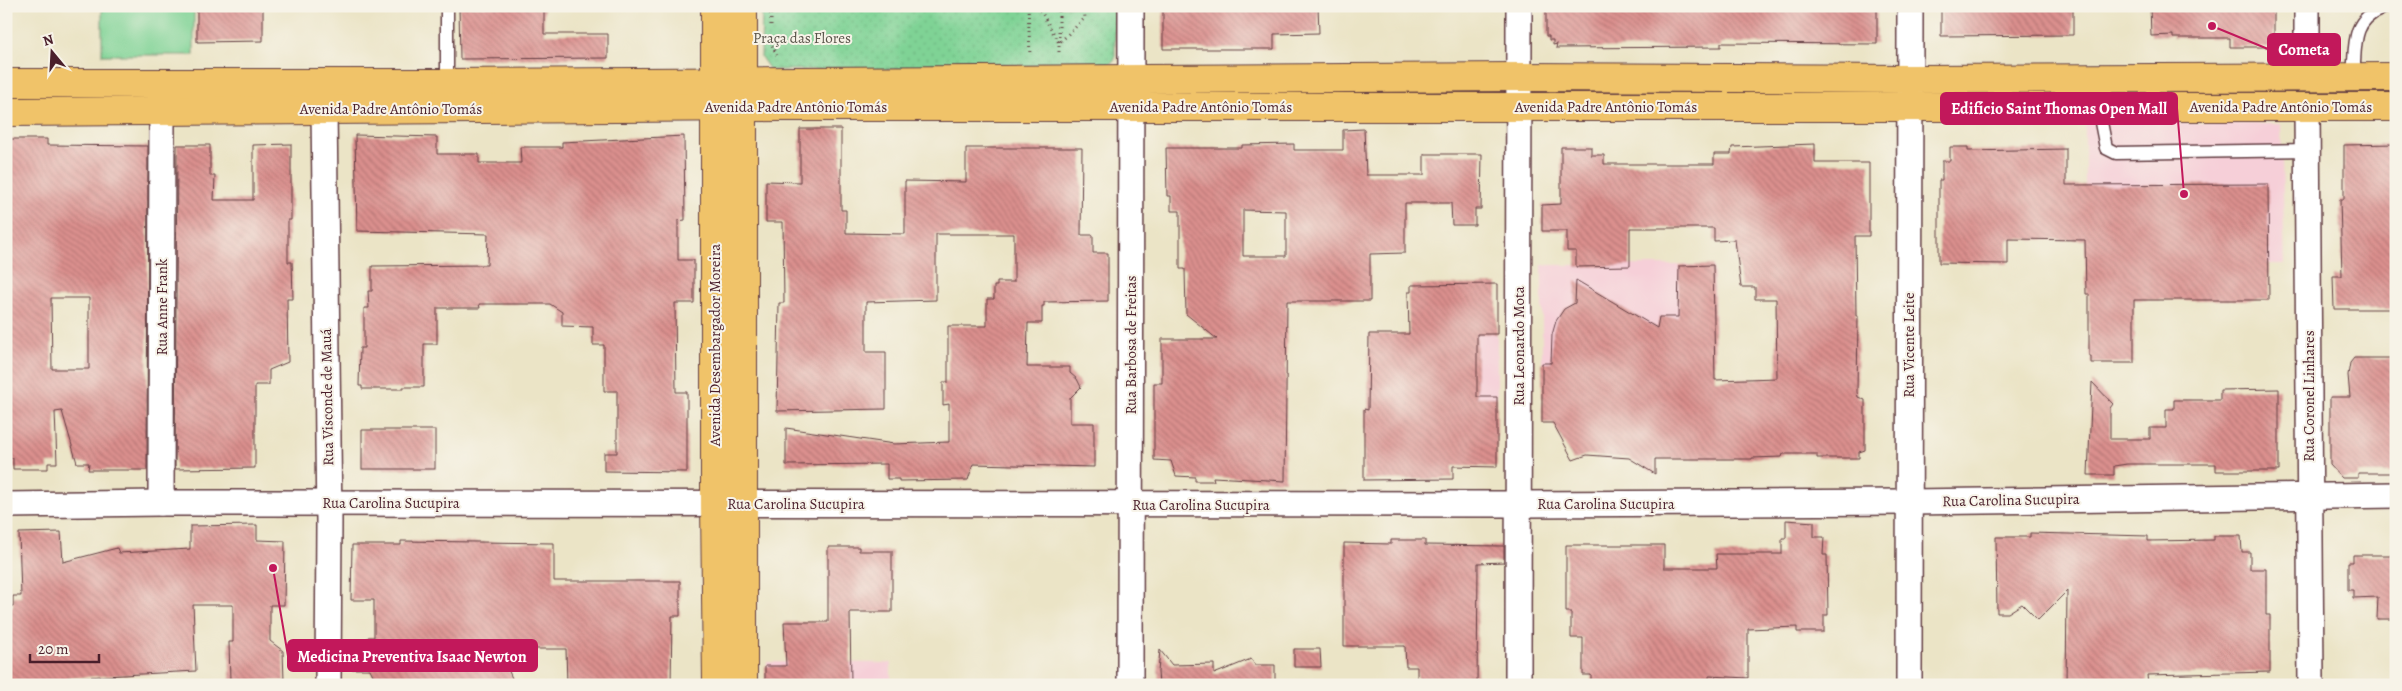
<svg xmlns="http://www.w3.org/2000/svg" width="2402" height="691" font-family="Alegreya,serif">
<defs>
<pattern id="park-dots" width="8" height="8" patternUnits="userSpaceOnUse" patternTransform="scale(1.25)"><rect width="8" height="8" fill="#7fd395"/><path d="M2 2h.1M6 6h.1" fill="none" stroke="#6fb581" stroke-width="1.8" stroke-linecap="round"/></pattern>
<pattern id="building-back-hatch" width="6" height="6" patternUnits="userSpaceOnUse" patternTransform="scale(1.25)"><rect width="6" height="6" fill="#db908e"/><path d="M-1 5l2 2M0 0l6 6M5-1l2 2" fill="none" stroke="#b47574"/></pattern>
</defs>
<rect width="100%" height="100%" fill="#f7f3e8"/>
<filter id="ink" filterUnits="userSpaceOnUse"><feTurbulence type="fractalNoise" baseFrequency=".02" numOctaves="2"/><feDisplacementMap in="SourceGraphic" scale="10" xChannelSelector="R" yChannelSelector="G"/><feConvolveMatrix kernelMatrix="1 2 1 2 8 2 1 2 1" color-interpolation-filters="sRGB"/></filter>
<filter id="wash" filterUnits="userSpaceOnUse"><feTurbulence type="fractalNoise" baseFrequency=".0096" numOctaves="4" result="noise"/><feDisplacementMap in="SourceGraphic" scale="20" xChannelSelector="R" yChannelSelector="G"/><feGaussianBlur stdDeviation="1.12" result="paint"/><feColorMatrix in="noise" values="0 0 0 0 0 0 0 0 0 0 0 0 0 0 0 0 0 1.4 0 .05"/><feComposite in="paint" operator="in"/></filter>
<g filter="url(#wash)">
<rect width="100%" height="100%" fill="#ebe4c6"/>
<g fill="#f6cfd8">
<polygon points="2085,122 2281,124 2285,264 2085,264"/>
<polygon points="1542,265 1714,265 1715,364 1542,363"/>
<polygon points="1369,334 1497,334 1497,397 1369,398"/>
<polygon points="767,662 891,663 891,685 766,685"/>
</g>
<polygon fill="url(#park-dots)" stroke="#647960" points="762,6 1115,6 1115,59 1106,68 770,70 761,57"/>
<rect fill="#7fd395" stroke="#647960" x="102" y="6" width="92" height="49"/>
<g id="blocks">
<g fill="url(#building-back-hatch)" fill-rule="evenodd">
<polygon points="197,6 263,6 263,41 197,42"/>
<polygon points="459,6 544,6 544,34 608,34 608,58 460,59"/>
<polygon points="1163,6 1318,6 1319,33 1274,34 1274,49 1163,49"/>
<polygon points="1546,6 1877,6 1877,44 1721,43 1721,47 1556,48 1557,44 1553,45 1553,40 1549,40 1549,36 1546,36"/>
<polygon points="1941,6 2073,6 2073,35 1941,36"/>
<polygon points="2150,6 2274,6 2274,47 2230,47 2230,38 2173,38 2173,35 2151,36"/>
<polygon points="800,129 841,129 841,210 846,210 846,233 905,234 905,181 966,182 966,148 1082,148 1081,235 1093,235 1093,253 1108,253 1108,301 1044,302 1044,306 1042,306 1042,323 1028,323 1027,367 1070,367 1070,373 1077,379 1081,387 1070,398 1070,423 1094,423 1094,467 973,464 968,480 899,481 899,479 887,479 887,464 786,465 786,428 894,444 949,442 949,404 943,405 943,382 948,382 948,326 987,326 987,299 994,299 994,286 997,286 997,282 1014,282 1014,234 936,234 936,300 866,302 866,352 886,352 886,409 777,411 779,303 784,303 783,222 766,222 766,181 800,182"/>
<path d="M 1364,129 L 1366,175 L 1424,175 L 1424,154 L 1482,154 L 1481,209 L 1475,209 L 1475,225 L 1452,225 L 1451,203 L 1405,203 L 1405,253 L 1370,254 L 1370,301 L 1287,301 L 1285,481 L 1213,477 L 1214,481 L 1195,481 L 1195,477 L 1176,476 L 1171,461 L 1154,460 L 1154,383 L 1162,383 L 1162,339 L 1217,339 L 1186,314 L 1185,269 L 1180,269 L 1180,211 L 1171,211 L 1171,196 L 1167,196 L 1166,148 L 1242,148 L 1242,145 L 1294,144 L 1294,150 L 1343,150 L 1343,130 ZM 1243,210 L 1286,211 L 1286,256 L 1243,256 Z"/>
<polygon points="355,135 437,137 437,154 479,154 479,163 521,163 520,147 562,147 562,142 684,136 685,220 678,221 678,260 694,260 694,303 675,303 676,392 687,392 687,472 604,471 604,453 617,453 617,391 604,391 604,345 593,345 593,327 562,326 562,312 550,304 479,304 480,308 437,308 437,344 424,344 424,387 403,387 403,389 362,389 362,386 359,386 360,348 364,348 364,308 369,308 368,291 372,291 372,266 487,265 488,234 357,231"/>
<path d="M 6,139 L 47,139 L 47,145 L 148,146 L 147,470 L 88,470 L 89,463 L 77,463 L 62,411 L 55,412 L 57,463 L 48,463 L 48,469 L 13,469 L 13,458 L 6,458 ZM 51,298 L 89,298 L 89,369 L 52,369 Z"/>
<polygon points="291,144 291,220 288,220 288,262 292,262 293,299 287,299 288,362 269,370 269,385 255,385 255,468 175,469 177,145 210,145 210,176 215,176 214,200 253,200 253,145"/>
<polygon points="1815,144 1815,163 1869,163 1869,236 1855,236 1856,316 1858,316 1857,392 1858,397 1865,400 1865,450 1859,452 1859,458 1817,458 1817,454 1783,454 1782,457 1752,458 1752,459 1655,459 1655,474 1629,458 1587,455 1573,460 1553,423 1542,423 1542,363 1551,363 1552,335 1556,321 1564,309 1575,303 1576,280 1657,328 1659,317 1678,317 1679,266 1713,265 1715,380 1777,378 1776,299 1755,299 1755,287 1741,287 1735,240 1714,241 1714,228 1630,228 1630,266 1576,267 1576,251 1567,251 1567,231 1542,231 1542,205 1561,204 1561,147 1591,147 1591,155 1604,155 1604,164 1714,164 1714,154 1731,154 1732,147"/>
<polygon points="2396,144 2396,309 2334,309 2333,276 2342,276 2340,199 2344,199 2344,145"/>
<polygon points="1950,147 1968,147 1968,151 2066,149 2066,185 2268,184 2269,300 2134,300 2134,363 2091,363 2091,356 2089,356 2089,294 2086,294 2085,240 2008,239 2008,264 1939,263 1939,180 1942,180 1942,161 1950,161"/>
<polygon points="1497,284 1497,334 1477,334 1477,397 1497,397 1497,467 1453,466 1453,479 1364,480 1364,409 1368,410 1369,334 1409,334 1408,292 1411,292 1411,285"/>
<polygon points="2354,358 2396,358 2396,473 2358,473 2358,478 2342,478 2330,465 2330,397 2350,397 2348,375 2350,363"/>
<polygon points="2092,382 2113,404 2110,408 2110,439 2150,439 2150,428 2166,428 2166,409 2174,409 2174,400 2220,400 2220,390 2279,389 2279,471 2216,471 2216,464 2127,464 2114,466 2114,475 2088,475"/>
<rect x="362" y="430" width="73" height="39"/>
<polygon points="1786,520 1814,522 1814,537 1824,537 1823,555 1827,555 1828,615 1824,615 1824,632 1797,632 1797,627 1748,629 1748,678 1709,676 1709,685 1591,685 1591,675 1583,675 1583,638 1571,638 1571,612 1566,612 1566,545 1664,545 1664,568 1717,568 1716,554 1782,554 1782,538 1786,538"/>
<polygon points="257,525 257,540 285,541 284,605 270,605 270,641 283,651 284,681 230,681 229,642 233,642 233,605 193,605 196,671 68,678 69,685 6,685 6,606 13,606 13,596 21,596 19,533 61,532 63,562 117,548 119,553 190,549 190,526"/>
<polygon points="2030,533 2148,536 2148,541 2214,540 2214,536 2241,536 2242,552 2250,552 2250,569 2266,569 2266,615 2270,615 2270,672 2147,675 2148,685 2066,685 2067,591 2038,620 2022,604 2008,613 1997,613 1996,537 2030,537"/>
<polygon points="1391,540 1425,540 1425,545 1504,546 1504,562 1478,563 1477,685 1440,685 1440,680 1417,680 1417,667 1406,667 1405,646 1344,646 1344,543 1391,544"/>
<polygon points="401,541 554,543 554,581 680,581 680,616 672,616 671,685 567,685 566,649 499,649 515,685 378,685 370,669 351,669 351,651 368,651 368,637 374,637 374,600 351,600 352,545 401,545"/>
<polygon points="828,547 859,547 859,551 892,551 892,612 850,612 851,685 765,685 765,666 786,666 784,622 828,622"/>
<polygon points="2353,555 2396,555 2396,619 2377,619 2378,597 2353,598 2353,590 2348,590 2348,562 2353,562"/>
<polygon points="1294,649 1320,649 1321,667 1294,667"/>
<polygon points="1160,650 1172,665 1214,664 1214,674 1251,659 1255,665 1275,665 1275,685 1159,685 1158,672"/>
</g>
</g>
</g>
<g filter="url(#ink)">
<use href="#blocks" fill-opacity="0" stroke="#623d42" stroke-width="1"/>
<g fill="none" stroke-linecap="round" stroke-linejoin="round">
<defs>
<g id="service">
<path d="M 2353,77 C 2356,48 2350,21 2381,9"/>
<polyline points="447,83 447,6"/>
<polyline points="2098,107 2106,148 2116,153 2307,150"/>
</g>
<g id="minor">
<polyline points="2307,6 2307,77"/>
<polyline points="2307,107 2311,685"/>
<polyline points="324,110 329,521 328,685"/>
<polyline points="161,503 162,111"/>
<polyline points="6,505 161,503 1519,504 1910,502 2396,495"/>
<polyline points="1130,685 1131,6"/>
<polyline points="1518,685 1519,6"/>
<polyline points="1909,685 1910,6"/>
</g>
<g id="primary">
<polyline points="715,6 715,504 717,685"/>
<polyline points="743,6 743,685"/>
<polyline points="6,83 447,83 1518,77 1909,79 2396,77"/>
<polyline points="6,112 778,107 2396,107"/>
</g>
</defs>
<use href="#service" stroke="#623d42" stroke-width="15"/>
<use href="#minor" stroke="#623d42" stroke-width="28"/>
<use href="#primary" stroke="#623d42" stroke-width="30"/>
<g stroke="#623d42" stroke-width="3" stroke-dasharray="1 4" stroke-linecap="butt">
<polyline points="1028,6 1030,56"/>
<polyline points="1038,6 1059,43 1085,18 1084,6"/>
<polyline points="1059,6 1059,56"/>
<polyline points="771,25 771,6"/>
<polyline points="770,41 777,55"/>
</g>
<use href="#service" stroke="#fff" stroke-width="12"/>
<use href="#minor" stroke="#fff" stroke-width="25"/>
<use href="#primary" stroke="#f0c369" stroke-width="28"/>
</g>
</g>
<g text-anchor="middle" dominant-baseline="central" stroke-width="4" stroke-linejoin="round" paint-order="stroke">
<g font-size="15" fill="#5a554b" stroke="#f7f3e8">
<text x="802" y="38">Praça das Flores</text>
</g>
<g font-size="15" fill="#4a1f2b" stroke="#f7f3e8">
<text x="796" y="107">Avenida Padre Antônio Tomás</text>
<text x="1201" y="107">Avenida Padre Antônio Tomás</text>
<text x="1606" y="107">Avenida Padre Antônio Tomás</text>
<text x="2281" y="107">Avenida Padre Antônio Tomás</text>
<text x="391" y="109">Avenida Padre Antônio Tomás</text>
<text transform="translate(162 307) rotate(-90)">Rua Anne Frank</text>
<text transform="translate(715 345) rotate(-90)">Avenida Desembargador Moreira</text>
<text transform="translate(1131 345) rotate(-90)">Rua Barbosa de Freitas</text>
<text transform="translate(1909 345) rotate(-90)">Rua Vicente Leite</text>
<text transform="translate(1519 346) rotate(-90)">Rua Leonardo Mota</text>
<text transform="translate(2309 396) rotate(-90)">Rua Coronel Linhares</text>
<text transform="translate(327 397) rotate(-91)">Rua Visconde de Mauá</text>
<text transform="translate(2011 500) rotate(-1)">Rua Carolina Sucupira</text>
<text x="391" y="503">Rua Carolina Sucupira</text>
<text x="796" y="504">Rua Carolina Sucupira</text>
<text x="1606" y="504">Rua Carolina Sucupira</text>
<text x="1201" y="505">Rua Carolina Sucupira</text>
</g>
</g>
<path fill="none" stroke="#c2185b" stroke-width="2" d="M2212 26L2268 49M2184 194L2177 108M273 568L288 656"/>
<g fill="#c2185b" stroke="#f7f3e8" stroke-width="2">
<circle cx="2212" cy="26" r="5"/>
<circle cx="2184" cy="194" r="5"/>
<circle cx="273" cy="568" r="5"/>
</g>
<g fill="#c2185b" stroke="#c2185b" stroke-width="2">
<rect x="2268" y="34" width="72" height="31" rx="5"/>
<rect x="1941" y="93" width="236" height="31" rx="5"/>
<rect x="288" y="640" width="249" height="31" rx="5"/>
</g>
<g font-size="16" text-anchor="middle" font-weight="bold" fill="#fff">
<text x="2304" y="55">Cometa</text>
<text x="2059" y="114">Edifício Saint Thomas Open Mall</text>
<text x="412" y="662">Medicina Preventiva Isaac Newton</text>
</g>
<rect width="2402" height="691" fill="none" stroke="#f7f3e8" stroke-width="25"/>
<g transform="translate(52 52) rotate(342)" stroke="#f7f3e8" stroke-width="4" paint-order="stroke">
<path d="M0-4L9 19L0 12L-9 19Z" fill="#4a1f2b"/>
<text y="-8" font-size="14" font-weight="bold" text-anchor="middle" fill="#4a1f2b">N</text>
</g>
<path d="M30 654v8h69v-8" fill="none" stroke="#4a1f2b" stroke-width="2.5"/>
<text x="38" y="654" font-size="15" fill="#4a1f2b" stroke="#f7f3e8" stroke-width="4" paint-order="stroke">20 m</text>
</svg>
